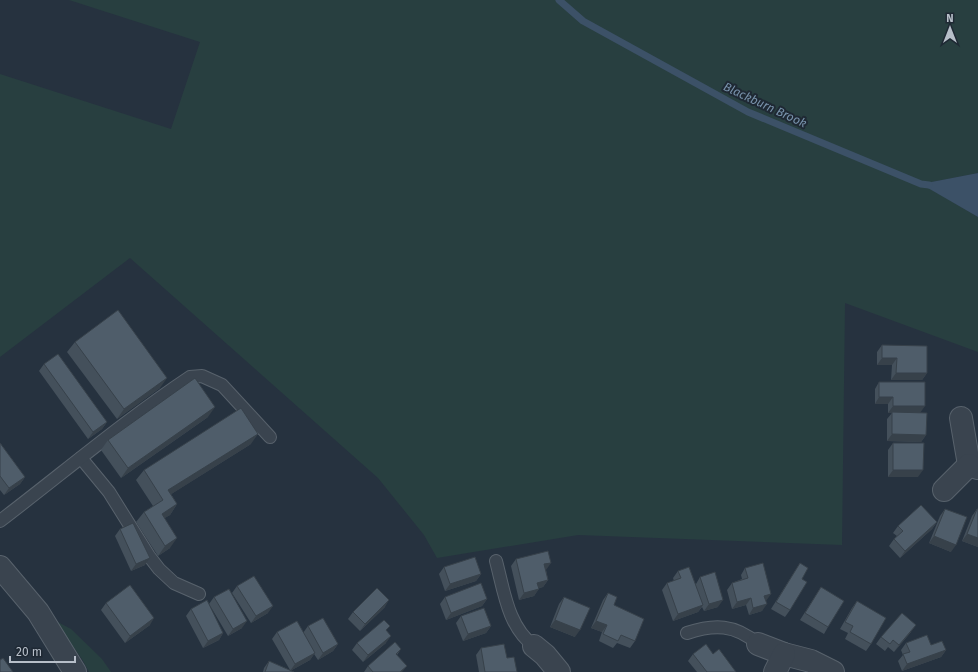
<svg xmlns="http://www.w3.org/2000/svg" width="978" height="672" font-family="'Fira Sans',sans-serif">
<rect width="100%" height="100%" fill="#26323f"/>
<g fill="#283f40">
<polygon points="69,0 978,0 978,173 922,184 978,217 978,352 845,303 842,545 578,535 437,558 424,535 378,478 130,258 0,357 0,74 171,129 200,42"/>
<polygon points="54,620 71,629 102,659 111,672 89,672 82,659"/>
</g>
<polygon fill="#3c5167" points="978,173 978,217 921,184"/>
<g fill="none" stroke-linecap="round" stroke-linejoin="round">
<polyline stroke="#3c5167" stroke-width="7" points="559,0 583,21 748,112 921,184 929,185"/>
<defs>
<g id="service">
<polyline points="81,458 109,492 149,556 159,569 174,583 199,594"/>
<path d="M 0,521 C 63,473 124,421 190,377 L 202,376 L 222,385 L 270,437"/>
<path d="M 496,561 C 504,591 508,627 534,646"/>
<path d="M 687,633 C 714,624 735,624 758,644"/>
</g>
<g id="minor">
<polyline points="961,418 969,465 978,468"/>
<polyline points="944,490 969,465"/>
<polyline points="0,567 38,612 75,672"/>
<polyline points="758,644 784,654 811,661 833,672"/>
<polyline points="534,646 545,655 559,672"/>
<polyline points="775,672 784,654"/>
</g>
</defs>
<use href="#service" stroke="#58626c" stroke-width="14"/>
<use href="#minor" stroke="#58626c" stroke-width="24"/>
<use href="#service" stroke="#3a444f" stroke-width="12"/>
<use href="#minor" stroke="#3a444f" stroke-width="22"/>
</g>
<g fill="#44505b">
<polygon points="75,342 160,388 117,419 67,352"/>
<polygon points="882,345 927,373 922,380 891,380 892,365 877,365 877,352"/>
<polygon points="44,364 107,422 102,429 88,439 39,371"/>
<polygon points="879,382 920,413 908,413 926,435 921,442 887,441 887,419 892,413 888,413 888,404 875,404 875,389"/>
<polygon points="208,417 121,478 101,450 108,440"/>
<polygon points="0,443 25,477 20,484 4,495 0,490"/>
<polygon points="893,443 918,477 888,477 888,450"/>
<polygon points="251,444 171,494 177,504 170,515 164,518 170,548 158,556 136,522 144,512 153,506 136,480 144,470"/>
<polygon points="945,509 951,552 929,543 940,516"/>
<polygon points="977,509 978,547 962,541 972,516"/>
<polygon points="937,522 932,529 900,558 889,546 894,539 897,536 893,533 898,526"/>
<polygon points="120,529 145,565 131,571 115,536"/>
<polygon points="516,559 546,570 548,580 543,587 539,588 534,596 519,600 511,566"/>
<polygon points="800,563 802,579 790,610 785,617 771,609"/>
<polygon points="444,567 481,574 476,581 445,591 439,574"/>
<polygon points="745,568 766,601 762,611 749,615 746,605 732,609 727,590 732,583 742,579 741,575"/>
<polygon points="678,571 696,584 700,577 718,607 704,611 702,607 698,612 673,621 662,590 667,583 674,581 673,578"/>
<polygon points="237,586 268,613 251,623 232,593"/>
<polygon points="821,587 828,627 824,634 800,620"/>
<polygon points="608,593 614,605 635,641 630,648 617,643 613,648 599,641 602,632 591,628 603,600"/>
<polygon points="214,597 242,628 228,636 209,604"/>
<polygon points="445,597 487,599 482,606 446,620 440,604"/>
<polygon points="564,597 575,637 550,627 559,604"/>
<polygon points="857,601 871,644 866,651 845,639 848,633 840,629 852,608"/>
<polygon points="106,603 150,625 125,643 101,610"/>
<polygon points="385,607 360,631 348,619 353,612"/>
<polygon points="191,609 223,633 219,640 203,648 186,616"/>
<polygon points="461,616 491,626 486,633 463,641 456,623"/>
<polygon points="308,626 338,644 333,651 318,660 314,654 310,660 290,671 294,672 263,672 264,668 269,661 290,670 272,639 277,632 303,633"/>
<polygon points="386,631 386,643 363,662 352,650 357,643"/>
<polygon points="911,632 894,652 888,647 885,651 876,644 881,637"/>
<polygon points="906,643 931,645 946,650 941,657 902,671 898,661 903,655 901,650"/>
<polygon points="481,648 507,658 517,672 479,672 476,655"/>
<polygon points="401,649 397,655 402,672 364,672 368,666"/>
<polygon points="693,654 713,654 736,672 697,672 688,661"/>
</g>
<g fill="#37414a">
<polygon points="882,358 897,358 892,365 877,365"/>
<polygon points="896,373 927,373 922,380 891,380"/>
<polygon points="167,378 160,388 117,419 124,409"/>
<polygon points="879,397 893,397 888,404 875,404"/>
<polygon points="893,406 925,406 920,413 888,413"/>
<polygon points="215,407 208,417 121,478 128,468"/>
<polygon points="107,422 102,429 88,439 93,432"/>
<polygon points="258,434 251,444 162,500 168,490"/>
<polygon points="892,434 926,435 921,442 887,441"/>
<polygon points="893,470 923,470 918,477 888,477"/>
<polygon points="25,477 20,484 4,495 9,488"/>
<polygon points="177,504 170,515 155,524 162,514"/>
<polygon points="937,522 932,529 900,558 905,551"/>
<polygon points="967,534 978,538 978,547 962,541"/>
<polygon points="934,536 956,545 951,552 929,543"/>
<polygon points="177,538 170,548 158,556 165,546"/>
<polygon points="150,558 145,565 131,571 136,564"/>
<polygon points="551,563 546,570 539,571 544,564"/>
<polygon points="481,574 476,581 445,591 450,584"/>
<polygon points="548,580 543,587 532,590 537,583"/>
<polygon points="539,589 534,596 519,600 524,593"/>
<polygon points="771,594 766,601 759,603 764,596"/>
<polygon points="751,598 746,605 732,609 737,602"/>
<polygon points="487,599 482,606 446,620 451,613"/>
<polygon points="389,600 385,607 360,631 365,624"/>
<polygon points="723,600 718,607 704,611 709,604"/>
<polygon points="767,604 762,611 749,615 753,608"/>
<polygon points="703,605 698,612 673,621 678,614"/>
<polygon points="273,606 268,613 251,623 256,616"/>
<polygon points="154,618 150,625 125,643 130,636"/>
<polygon points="555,620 580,630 575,637 550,627"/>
<polygon points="247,621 242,628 228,636 233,629"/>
<polygon points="596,621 607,625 602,632 591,628"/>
<polygon points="916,625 911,632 894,652 899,645"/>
<polygon points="491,626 486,633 463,641 468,634"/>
<polygon points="223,633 219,640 203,648 208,641"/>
<polygon points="391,636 386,643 363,662 368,655"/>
<polygon points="338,644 333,651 318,660 323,653"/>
<polygon points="946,650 941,657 902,671 907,664"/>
<polygon points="315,653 310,660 290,671 295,664"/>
<polygon points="407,666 402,672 400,672"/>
</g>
<g fill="#4f5d6a" stroke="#37414a">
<polygon points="118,310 167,378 124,409 75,342"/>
<polygon points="882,345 927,346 927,373 896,373 897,358 882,358"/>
<polygon points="58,354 107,422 93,432 44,364"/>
<polygon points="195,378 215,407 128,468 108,440"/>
<polygon points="879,382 925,382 925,406 893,406 893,397 879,397"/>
<polygon points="241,408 258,434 168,490 177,504 162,514 177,538 165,546 144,512 163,500 144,470"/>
<polygon points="892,412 927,413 926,435 892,434"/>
<polygon points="0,443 25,477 9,488 0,476"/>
<polygon points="893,443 924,443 923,470 893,470"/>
<polygon points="921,505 937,522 905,551 894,539 903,531 898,526"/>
<polygon points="945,509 967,517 956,545 934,536"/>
<polygon points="977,509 978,509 978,538 967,534"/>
<polygon points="133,523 150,558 136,564 120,529"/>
<polygon points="548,551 551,563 544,564 548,580 537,583 539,589 524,593 516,559"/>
<polygon points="475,557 481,574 450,584 444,567"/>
<polygon points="763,563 771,594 764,596 767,604 753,608 751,598 737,602 732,583 748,578 745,568"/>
<polygon points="800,563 808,568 802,579 807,582 790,610 776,602"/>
<polygon points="689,567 703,605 678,614 667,583 681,578 678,571"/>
<polygon points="715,572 723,600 709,604 700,577"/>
<polygon points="254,576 273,606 256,616 237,586"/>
<polygon points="481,583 487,599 451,613 445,597"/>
<polygon points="130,585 154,618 130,636 106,603"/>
<polygon points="821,587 844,601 828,627 805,613"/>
<polygon points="377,588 389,600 365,624 353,612"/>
<polygon points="229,589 247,621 233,629 214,597"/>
<polygon points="608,593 617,597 614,605 644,619 635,641 621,635 618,641 603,634 607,625 596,621"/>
<polygon points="564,597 590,608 580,630 555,620"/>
<polygon points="207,600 223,633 208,641 191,609"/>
<polygon points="857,601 886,618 871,644 850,632 853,626 845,622"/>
<polygon points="484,608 491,626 468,634 461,616"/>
<polygon points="902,613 916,625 899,645 893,640 890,644 881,637"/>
<polygon points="323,618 338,644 323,653 308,626"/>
<polygon points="384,620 390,626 386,630 391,636 368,655 357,643"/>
<polygon points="297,621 315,653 295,664 277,632"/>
<polygon points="927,635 931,645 942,641 946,650 907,664 903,654 910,652 906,643"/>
<polygon points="395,642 401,649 396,654 407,666 400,672 373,672 368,666"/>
<polygon points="504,644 507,658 514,657 517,672 485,672 481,648"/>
<polygon points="706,644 713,654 719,649 736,672 707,672 693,654"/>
<polygon points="3,658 13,672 0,672 0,660"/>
<polygon points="269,661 294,672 265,672"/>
</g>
<g text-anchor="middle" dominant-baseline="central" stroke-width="4" stroke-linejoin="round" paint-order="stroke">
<g font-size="12" font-style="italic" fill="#7892ab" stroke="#1f2934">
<text transform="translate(765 105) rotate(25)">Blackburn Brook</text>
</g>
</g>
<g transform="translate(950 28)" stroke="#1f2934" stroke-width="3" paint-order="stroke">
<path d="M0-3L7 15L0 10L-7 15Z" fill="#b7bfc9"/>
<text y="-6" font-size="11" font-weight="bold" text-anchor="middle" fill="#b7bfc9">N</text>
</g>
<path d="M10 656v6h65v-6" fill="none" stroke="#b7bfc9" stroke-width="2"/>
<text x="16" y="656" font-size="12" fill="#b7bfc9" stroke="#1f2934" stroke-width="3" paint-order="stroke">20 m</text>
</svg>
